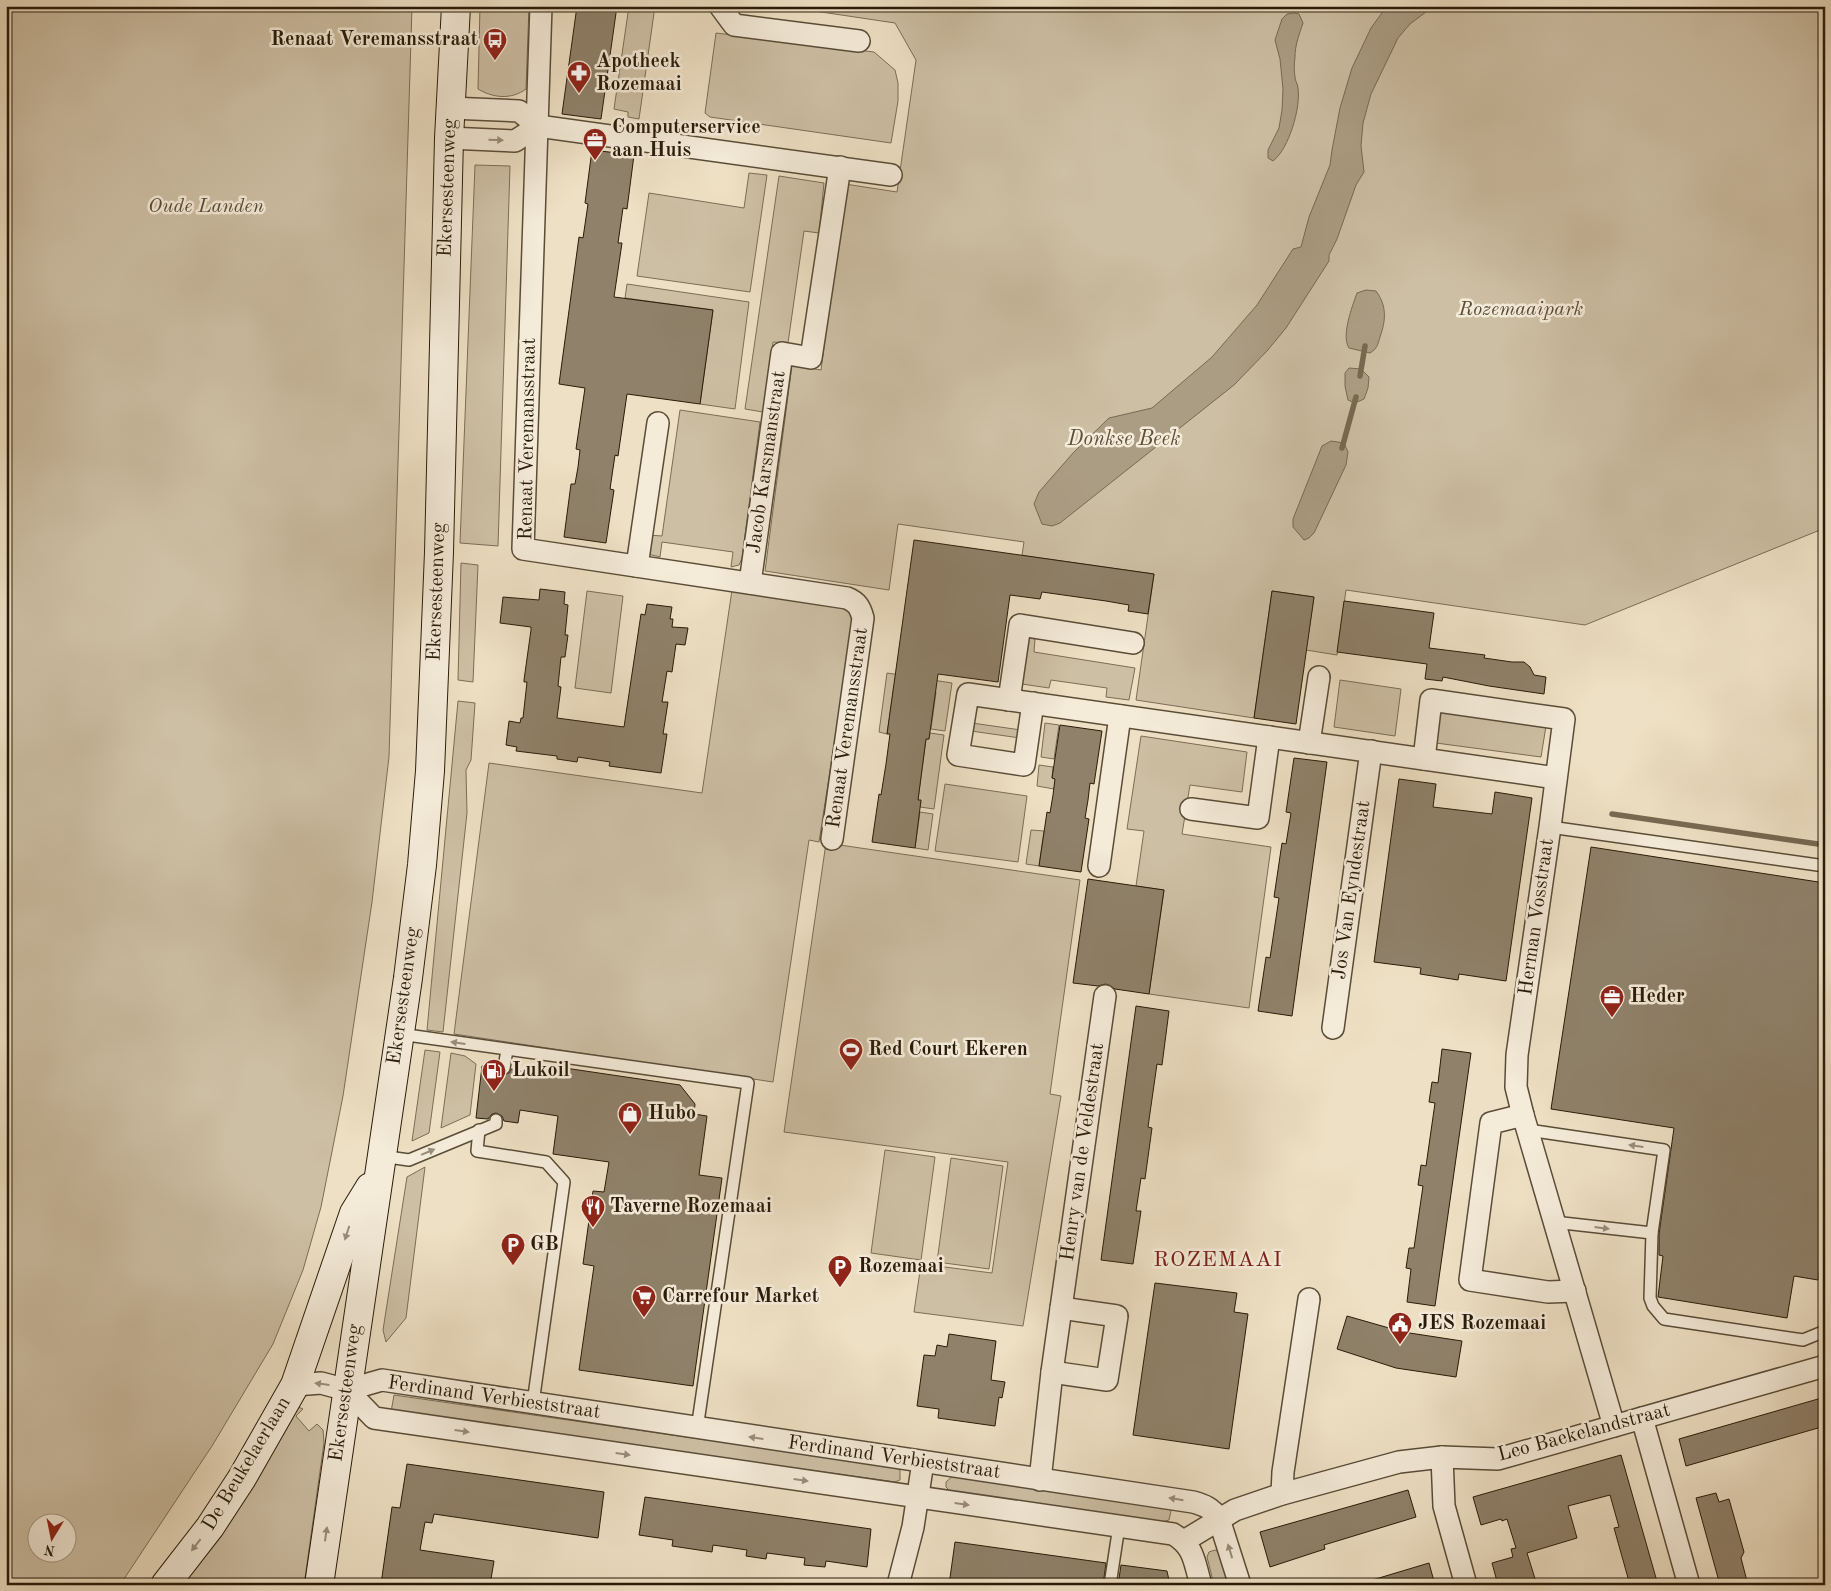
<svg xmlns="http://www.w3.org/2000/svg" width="1831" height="1591" font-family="'Old Standard TT',serif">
<rect width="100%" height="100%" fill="#eee0c4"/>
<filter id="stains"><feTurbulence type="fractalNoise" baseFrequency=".004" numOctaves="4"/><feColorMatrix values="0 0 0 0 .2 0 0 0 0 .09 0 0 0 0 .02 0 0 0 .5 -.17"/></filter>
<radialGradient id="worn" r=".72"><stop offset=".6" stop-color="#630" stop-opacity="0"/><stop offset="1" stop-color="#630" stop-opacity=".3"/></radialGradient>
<g fill="#cdbfa4" stroke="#7b6d56" fill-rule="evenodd">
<path d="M 6,6 L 412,6 L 389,757 L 372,902 L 343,1096 L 321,1207 L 303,1270 L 273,1344 L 212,1446 L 120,1585 L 6,1585 ZM 38,1524 L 68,1524 L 68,1554 L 38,1554 Z"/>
<path d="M 480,6 L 529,6 L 526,89 C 511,100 493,98 478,89 Z"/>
<polygon points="629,6 655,6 639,119 628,117 628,112 614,109"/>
<polygon points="781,6 1825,6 1825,528 1585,625 1346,590 1337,655 1306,650 1314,597 1272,591 1254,718 1136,700 1154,574 1026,556 1022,555 1024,542 898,524 889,590 765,571 792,365 821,370 845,184 897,192 916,60 895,23"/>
<polygon points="716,33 874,52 895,70 898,83 898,101 891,143 710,117 705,113"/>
<polygon points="475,165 510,166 498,546 460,543"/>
<polygon points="749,173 767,175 750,292 637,276 649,193 744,208"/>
<polygon points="779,176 824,183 819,233 804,231 788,343 773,342 763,412 745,409"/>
<polygon points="627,284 749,302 735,409 700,404 713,310 625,298"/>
<polygon points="680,410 760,422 742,558 739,565 731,567 733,552 662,542 660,557 648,554 648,535 662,536"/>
<polygon points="461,563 478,565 473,682 458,680"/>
<polygon points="732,590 844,607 851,614 852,628 819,842 809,840 773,1082 454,1034 489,763 702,793"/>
<polygon points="587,591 623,596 611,693 575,688"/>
<polygon points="1029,638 1035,639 1034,652 1135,668 1129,700 1106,697 1107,688 1051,680 1049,688 1022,684"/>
<polygon points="887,673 952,683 945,731 931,729 936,692 894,686 887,734 879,732"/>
<polygon points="1340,680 1401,689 1395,736 1334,727"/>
<polygon points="458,701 475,703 471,760 466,770 467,813 443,1032 427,1030"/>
<polygon points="1440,711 1546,726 1541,757 1436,743"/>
<polygon points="972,723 1021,730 1020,738 971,731"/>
<polygon points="1045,723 1059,725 1054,759 1041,757"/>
<polygon points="930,733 944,735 934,809 920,807 921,801 918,800 926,739 929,739"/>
<polygon points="1141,736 1247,752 1242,792 1190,785 1182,834 1271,847 1249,1008 1149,994 1164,890 1136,886 1144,831 1127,829"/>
<polygon points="1039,765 1053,767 1052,778 1056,779 1054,789 1037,786"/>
<polygon points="945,784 1027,796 1018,862 935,851"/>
<polygon points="920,812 933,814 928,850 915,848"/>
<polygon points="1031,830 1044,831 1039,866 1026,864"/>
<polygon points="826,843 1080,880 1050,1094 1061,1096 1023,1326 914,1312 921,1264 992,1273 1008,1162 784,1132"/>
<polygon points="425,1050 440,1052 429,1133 412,1141"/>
<polygon points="451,1053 465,1056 476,1064 470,1115 441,1128"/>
<polygon points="885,1150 935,1157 921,1260 871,1253"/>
<polygon points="951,1158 1003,1166 989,1269 937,1262"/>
<polygon points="425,1167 406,1318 386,1342 383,1330 407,1177"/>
<polygon points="394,1395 895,1467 900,1470 900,1480 895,1482 391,1412"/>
<polygon points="291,1404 303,1409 296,1416 309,1431 317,1424 323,1430 324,1443 304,1585 175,1585"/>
<polygon points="954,1475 1166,1505 1171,1511 1169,1520 1162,1522 950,1491 946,1487 946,1482"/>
<polygon points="1215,1550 1219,1552 1231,1585 1214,1585 1207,1557 1209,1552"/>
</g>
<g fill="#ab9d84" stroke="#776952">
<polygon points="1387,6 1434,6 1410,24 1398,38 1371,94 1363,123 1361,146 1364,172 1356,185 1337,239 1329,255 1329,261 1286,328 1267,351 1234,385 1060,523 1052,526 1042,524 1034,504 1039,492 1073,453 1109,418 1152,408 1212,357 1257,305 1293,249 1301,247 1309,217 1330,165 1332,150 1340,108 1352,68 1371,28"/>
<path d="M 1294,13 L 1299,14 L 1303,23 C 1299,35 1295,45 1295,57 C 1294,64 1294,71 1295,77 C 1295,81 1298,84 1298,88 C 1301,107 1289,149 1273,161 L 1268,158 L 1268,150 L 1279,128 L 1282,110 L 1283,89 L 1280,59 L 1275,40 L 1282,19 L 1287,14 Z"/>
<path d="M 1366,290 L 1376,291 C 1387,306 1386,320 1380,337 C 1378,344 1377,349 1370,353 L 1349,348 C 1341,336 1352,307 1357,293 Z"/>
<polygon points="1349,368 1361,369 1369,377 1368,388 1364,399 1355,403 1348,400 1345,386 1345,373"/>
<polygon points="1331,441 1344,443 1348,452 1346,465 1314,533 1309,538 1304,540 1293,527 1293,519 1322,446"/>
</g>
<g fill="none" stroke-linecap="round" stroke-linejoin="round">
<g stroke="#776952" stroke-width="5.5">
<polyline points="1360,376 1365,346"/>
<polyline points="1342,448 1356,397"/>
<polyline points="1612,814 1825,845"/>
</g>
</g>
<g fill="#8f816a" stroke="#291b08">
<polygon points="577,6 617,6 601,119 562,114"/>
<polygon points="592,150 634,155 627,209 623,208 618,243 622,243 614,297 713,310 700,404 627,394 618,456 615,455 610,489 614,490 606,543 564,537 571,484 575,484 578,467 580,450 576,449 585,388 559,384 579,237 583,238 588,204 585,203"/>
<polygon points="914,540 1154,574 1148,614 1128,611 1129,605 1106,601 1042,592 1040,599 1010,595 998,682 938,674 929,739 926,739 918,800 921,800 915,848 872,842 879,794 881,795 886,764 890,734 887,734"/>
<polygon points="540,589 565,592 564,604 568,605 565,635 568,635 565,657 561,657 558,686 561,687 557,718 624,727 641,614 645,615 647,604 672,607 670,619 673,619 672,627 688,628 685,645 676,644 672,672 667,671 662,702 668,702 663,734 667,734 661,773 609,766 610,762 578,757 577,762 557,759 557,756 516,751 517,747 506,745 509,721 520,723 521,718 523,718 527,682 524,682 524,680 531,630 531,627 500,623 503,597 539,600"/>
<polygon points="1272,591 1314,597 1296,724 1254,718"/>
<polygon points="1344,601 1434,613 1429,648 1485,655 1484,658 1512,662 1524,662 1530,667 1534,675 1546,677 1544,694 1489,686 1443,677 1442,681 1425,679 1427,664 1337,652"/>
<polygon points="1060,725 1102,731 1094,784 1090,783 1088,800 1085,818 1089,819 1081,872 1039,866 1047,812 1050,813 1053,795 1055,779 1052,778"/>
<polygon points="1294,758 1327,762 1292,1016 1258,1011 1266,957 1270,958 1279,898 1274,897 1282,843 1286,844 1291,813 1286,812"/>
<polygon points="1399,779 1436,784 1433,807 1492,814 1495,792 1532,798 1506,981 1459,974 1458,980 1420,974 1421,968 1374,962"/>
<polygon points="1591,847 1825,883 1825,1233 1818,1280 1794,1276 1787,1318 1658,1297 1663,1256 1659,1255 1659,1234 1674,1128 1551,1109"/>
<polygon points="1088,879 1164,890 1149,994 1115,989 1106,984 1098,986 1073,983"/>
<polygon points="1136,1006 1169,1011 1162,1065 1157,1064 1148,1127 1152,1128 1145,1179 1141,1178 1136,1211 1141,1211 1133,1264 1101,1260"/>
<polygon points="1442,1049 1471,1053 1435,1306 1407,1302 1411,1269 1406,1268 1409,1248 1414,1248 1423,1186 1418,1185 1421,1165 1426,1166 1435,1103 1429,1102 1432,1082 1438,1083"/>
<polygon points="482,1066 497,1067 499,1073 503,1075 509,1073 511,1069 529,1073 530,1066 564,1071 565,1068 680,1085 695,1104 694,1114 707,1116 699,1175 722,1178 693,1386 579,1370 594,1266 583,1264 593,1191 604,1192 609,1162 553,1154 558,1116 520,1110 518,1123 504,1121 502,1116 496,1113 492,1114 488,1119 476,1118"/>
<polygon points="1155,1283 1237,1293 1234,1312 1248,1314 1229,1449 1133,1435"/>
<polygon points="1347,1316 1403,1332 1462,1341 1456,1377 1396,1368 1337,1349"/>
<polygon points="949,1334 996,1341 991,1380 1005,1382 1002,1398 999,1397 995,1426 938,1418 939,1409 917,1406 924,1355 935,1356 937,1345 947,1347"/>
<polygon points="1825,1397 1825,1426 1686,1466 1679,1439"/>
<polygon points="1621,1455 1658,1585 1630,1585 1614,1528 1619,1527 1610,1495 1568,1506 1577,1538 1527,1553 1537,1585 1498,1585 1492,1563 1513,1557 1511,1549 1516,1548 1507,1519 1502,1521 1501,1519 1481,1525 1473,1497"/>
<polygon points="407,1464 604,1492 598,1538 434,1514 432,1523 425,1522 420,1550 494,1561 490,1585 381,1584 392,1507 400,1508"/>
<polygon points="1408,1490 1416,1517 1324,1545 1325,1549 1270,1567 1260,1532"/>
<polygon points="1716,1493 1719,1502 1729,1499 1744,1552 1741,1558 1748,1585 1720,1585 1696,1498"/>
<polygon points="645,1497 871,1529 867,1567 826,1561 825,1567 804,1565 805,1558 767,1553 766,1559 746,1556 747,1550 713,1545 712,1552 672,1546 673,1540 639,1535"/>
<polygon points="955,1542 1106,1563 1103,1585 949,1585"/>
<polygon points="1429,1563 1435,1585 1370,1585 1369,1581"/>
<polygon points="1121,1565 1167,1571 1170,1585 1118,1585"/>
</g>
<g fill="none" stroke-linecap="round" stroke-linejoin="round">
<defs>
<g id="lane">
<polyline points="1550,827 1825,866"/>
<polyline points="400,1034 748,1083 697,1429"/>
<polyline points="504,1068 507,1050"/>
<polyline points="479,1130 477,1151 546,1162 564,1182 533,1403"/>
<polyline points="1528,1130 1664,1150 1652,1233 1554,1222"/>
<polyline points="381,1156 409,1160 496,1124 496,1120"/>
<polyline points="1652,1233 1650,1298 1653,1306 1664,1319 1803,1340 1825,1331"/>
<polyline points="1110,1585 1119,1526"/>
</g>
<g id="street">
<path d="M 541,6 L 523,549 L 847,598 C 857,602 860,607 863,618 L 832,839"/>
<polyline points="720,6 734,25 859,41"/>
<polyline points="450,108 519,111 538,126 891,175"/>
<polyline points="449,138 515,141 538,126"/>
<polyline points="637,566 658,423"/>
<polyline points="750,583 782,353 811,358 840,167"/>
<polyline points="1009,700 1020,625 1133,643"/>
<path d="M 1033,703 L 1024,765 L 958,755 L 968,694 C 1164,722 1360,750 1556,778"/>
<polyline points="1309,743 1319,677"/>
<polyline points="1424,759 1431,700 1564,719 1550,827 1517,1055 1516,1087 1523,1115 1614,1426"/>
<polyline points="1191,809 1258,818 1269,737"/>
<polyline points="1099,866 1120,716"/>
<polyline points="1333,1028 1371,751"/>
<polyline points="1523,1115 1491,1123 1470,1280 1548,1292 1575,1291"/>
<polyline points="1052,1372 1107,1380 1117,1316 1061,1308"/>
<polyline points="295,1385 321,1383 347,1390"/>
<path d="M 347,1390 L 382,1380 L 1193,1502 C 1204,1505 1212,1508 1219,1519 L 1240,1585"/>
<path d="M 347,1390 L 374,1418 L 1173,1534 C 1195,1547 1194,1562 1201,1585"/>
<polyline points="1642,1418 1689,1585"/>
<polyline points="1442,1457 1444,1506 1466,1585"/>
<polyline points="1040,1480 1052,1372 1105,996"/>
<polyline points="1282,1494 1283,1472 1309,1299"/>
<polyline points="1184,1541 1235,1510 1282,1494 1399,1462 1442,1457 1498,1459 1825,1366"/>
<polyline points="898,1585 913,1527 923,1462"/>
</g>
<g id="secondary">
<polyline points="165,1585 210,1527 242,1478 295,1385 354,1213 370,1187"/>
<polyline points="319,1585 408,978 422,865 430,771 439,552 449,138 456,6"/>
</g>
</defs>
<use href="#lane" stroke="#5a4c37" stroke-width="14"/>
<use href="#street" stroke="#5a4c37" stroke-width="24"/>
<use href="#secondary" stroke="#291b08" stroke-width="30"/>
<use href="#lane" stroke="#f4ebd9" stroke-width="11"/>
<use href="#street" stroke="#f4ebd9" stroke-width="21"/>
<use href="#secondary" stroke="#f4ebd9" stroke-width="28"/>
</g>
<defs><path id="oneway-solid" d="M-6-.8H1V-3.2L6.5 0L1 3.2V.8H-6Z" transform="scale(1.25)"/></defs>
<g fill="#998d7b">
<use href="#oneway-solid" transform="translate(496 140) rotate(2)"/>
<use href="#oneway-solid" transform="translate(458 1043) rotate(-172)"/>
<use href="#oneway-solid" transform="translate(1636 1146) rotate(-172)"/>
<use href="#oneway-solid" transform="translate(428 1152) rotate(-23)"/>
<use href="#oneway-solid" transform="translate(1602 1228) rotate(7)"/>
<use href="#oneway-solid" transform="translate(347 1233) rotate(108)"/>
<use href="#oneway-solid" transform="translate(322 1384) rotate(-173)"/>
<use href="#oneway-solid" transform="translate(462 1431) rotate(8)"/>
<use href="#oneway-solid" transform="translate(756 1438) rotate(-172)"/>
<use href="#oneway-solid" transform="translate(623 1454) rotate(8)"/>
<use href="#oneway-solid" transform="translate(801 1480) rotate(8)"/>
<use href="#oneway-solid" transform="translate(1176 1499) rotate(-171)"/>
<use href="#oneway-solid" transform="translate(962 1504) rotate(8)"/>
<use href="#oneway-solid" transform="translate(326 1534) rotate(-82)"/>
<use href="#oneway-solid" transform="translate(196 1545) rotate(128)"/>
<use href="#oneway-solid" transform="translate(1230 1551) rotate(-107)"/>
</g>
<defs>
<symbol id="bus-pin" viewBox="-11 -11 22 30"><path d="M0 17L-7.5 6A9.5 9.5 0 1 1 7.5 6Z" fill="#8f2418" stroke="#f4ebd9"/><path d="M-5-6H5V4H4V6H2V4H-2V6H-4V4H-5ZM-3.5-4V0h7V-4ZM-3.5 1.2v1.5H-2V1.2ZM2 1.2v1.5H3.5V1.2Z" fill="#fff"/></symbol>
<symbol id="pharmacy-pin" viewBox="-11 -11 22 30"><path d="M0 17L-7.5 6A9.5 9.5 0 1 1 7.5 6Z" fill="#8f2418" stroke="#f4ebd9"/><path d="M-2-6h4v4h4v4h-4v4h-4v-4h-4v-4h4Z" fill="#fff"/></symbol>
<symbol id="office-pin" viewBox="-11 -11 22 30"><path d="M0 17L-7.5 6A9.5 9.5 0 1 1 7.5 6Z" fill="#8f2418" stroke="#f4ebd9"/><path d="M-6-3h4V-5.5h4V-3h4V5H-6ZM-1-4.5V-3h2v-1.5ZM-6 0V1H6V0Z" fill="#fff"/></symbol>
<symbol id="stadium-pin" viewBox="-11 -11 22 30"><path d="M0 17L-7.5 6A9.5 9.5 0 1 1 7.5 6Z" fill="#8f2418" stroke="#f4ebd9"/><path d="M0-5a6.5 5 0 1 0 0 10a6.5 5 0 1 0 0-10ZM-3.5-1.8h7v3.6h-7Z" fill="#fff"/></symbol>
<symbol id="fuel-pin" viewBox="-11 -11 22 30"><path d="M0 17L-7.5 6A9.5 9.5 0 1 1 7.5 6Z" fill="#8f2418" stroke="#f4ebd9"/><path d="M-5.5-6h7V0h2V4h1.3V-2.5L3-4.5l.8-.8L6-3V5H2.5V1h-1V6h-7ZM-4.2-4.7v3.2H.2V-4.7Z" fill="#fff"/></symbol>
<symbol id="shop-pin" viewBox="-11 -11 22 30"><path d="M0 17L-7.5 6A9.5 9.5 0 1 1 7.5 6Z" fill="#8f2418" stroke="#f4ebd9"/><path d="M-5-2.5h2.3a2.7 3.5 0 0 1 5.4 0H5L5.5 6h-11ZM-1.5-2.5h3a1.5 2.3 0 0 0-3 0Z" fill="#fff"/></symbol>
<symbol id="restaurant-pin" viewBox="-11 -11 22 30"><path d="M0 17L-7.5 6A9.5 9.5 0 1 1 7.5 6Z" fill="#8f2418" stroke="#f4ebd9"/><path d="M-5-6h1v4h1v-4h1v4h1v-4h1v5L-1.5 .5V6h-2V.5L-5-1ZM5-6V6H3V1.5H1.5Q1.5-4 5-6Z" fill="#fff"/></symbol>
<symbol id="parking-pin" viewBox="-11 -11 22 30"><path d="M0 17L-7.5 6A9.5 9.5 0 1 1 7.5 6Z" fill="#8f2418" stroke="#f4ebd9"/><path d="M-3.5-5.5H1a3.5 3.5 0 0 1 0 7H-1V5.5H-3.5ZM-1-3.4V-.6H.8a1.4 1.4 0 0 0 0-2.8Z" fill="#fff"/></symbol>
<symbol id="supermarket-pin" viewBox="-11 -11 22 30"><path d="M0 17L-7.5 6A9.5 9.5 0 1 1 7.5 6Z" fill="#8f2418" stroke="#f4ebd9"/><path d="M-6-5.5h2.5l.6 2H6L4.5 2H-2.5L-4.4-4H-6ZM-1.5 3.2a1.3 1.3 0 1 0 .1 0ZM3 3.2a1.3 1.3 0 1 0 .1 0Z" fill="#fff"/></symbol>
<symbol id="civic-pin" viewBox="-11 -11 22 30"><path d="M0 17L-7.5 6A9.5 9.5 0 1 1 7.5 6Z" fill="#8f2418" stroke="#f4ebd9"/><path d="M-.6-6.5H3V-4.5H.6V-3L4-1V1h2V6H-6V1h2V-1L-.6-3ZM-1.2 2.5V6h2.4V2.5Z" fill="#fff"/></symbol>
</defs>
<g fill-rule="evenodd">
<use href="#bus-pin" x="481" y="26" width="28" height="38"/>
<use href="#pharmacy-pin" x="565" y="59" width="28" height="38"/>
<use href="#office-pin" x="581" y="126" width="28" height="38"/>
<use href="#office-pin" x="1598" y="983" width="28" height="38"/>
<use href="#stadium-pin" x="837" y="1036" width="28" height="38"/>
<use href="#fuel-pin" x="480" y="1057" width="28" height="38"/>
<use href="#shop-pin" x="616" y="1100" width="28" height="38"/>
<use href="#restaurant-pin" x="579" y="1193" width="28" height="38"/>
<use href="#parking-pin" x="499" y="1231" width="28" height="38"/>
<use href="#parking-pin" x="826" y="1253" width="28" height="38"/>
<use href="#supermarket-pin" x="630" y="1283" width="28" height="38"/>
<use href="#civic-pin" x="1386" y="1310" width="28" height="38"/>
</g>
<g text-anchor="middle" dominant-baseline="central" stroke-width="5" stroke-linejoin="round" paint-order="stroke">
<g font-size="20" font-weight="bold" fill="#291b08" stroke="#f4ebd9" text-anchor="start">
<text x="478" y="40" text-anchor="end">Renaat Veremansstraat</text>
<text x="596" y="62">Apotheek<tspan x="596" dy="23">Rozemaai</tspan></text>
<text x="612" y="128">Computerservice<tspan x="612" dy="23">aan Huis</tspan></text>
<text x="1630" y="997">Heder</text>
<text x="868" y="1050">Red Court Ekeren</text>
<text x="512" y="1071">Lukoil</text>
<text x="648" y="1114">Hubo</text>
<text x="610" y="1207">Taverne Rozemaai</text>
<text x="530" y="1245">GB</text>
<text x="858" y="1267">Rozemaai</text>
<text x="662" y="1297">Carrefour Market</text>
<text x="1418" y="1324">JES Rozemaai</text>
</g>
<g font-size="20" fill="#291b08" stroke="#f4ebd9">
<text transform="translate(448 188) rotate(-88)">Ekersesteenweg</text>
<text transform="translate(528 439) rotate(-89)">Renaat Veremansstraat</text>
<text transform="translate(767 462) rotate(-82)">Jacob Karsmanstraat</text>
<text transform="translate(437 592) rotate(-88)">Ekersesteenweg</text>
<text transform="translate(848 728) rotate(-82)">Renaat Veremansstraat</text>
<text transform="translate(1352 890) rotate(-82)">Jos Van Eyndestraat</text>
<text transform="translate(1537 917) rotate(-82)">Herman Vosstraat</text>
<text transform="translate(404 996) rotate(-82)">Ekersesteenweg</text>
<text transform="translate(1083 1152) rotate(-82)">Henry van de Veldestraat</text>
<text transform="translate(346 1393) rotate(-82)">Ekersesteenweg</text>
<text transform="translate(494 1398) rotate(8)">Ferdinand Verbieststraat</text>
<text transform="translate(1584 1433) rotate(-15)">Leo Baekelandstraat</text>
<text transform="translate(894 1458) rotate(8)">Ferdinand Verbieststraat</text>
<text transform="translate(247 1464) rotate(-59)">De Beukelaerlaan</text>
</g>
<g font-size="20" font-style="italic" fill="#5a4c37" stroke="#f4ebd9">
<text x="206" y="207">Oude Landen</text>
<text x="1521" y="310">Rozemaaipark</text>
</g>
<g font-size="21" font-style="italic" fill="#5d4f3a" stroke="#f4ebd9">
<text x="1124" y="439">Donkse Beek</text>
</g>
<g font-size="22" letter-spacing="1" fill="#7a1f14" stroke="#f4ebd9">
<text x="1218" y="1260">ROZEMAAI</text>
</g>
</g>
<rect width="1831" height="1591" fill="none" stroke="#eee0c4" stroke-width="25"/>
<rect x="8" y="8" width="1816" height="1576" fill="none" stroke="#291b08" stroke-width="2.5"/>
<rect x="12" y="12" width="1806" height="1566" fill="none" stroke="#291b08"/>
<g transform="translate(52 1538) rotate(190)"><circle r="24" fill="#f4ebd9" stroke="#a39885"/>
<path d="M0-4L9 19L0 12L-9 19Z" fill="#8f2418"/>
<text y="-8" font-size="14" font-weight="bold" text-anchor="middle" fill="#291b08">N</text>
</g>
<rect width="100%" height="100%" filter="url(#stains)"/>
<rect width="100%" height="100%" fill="url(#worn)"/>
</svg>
